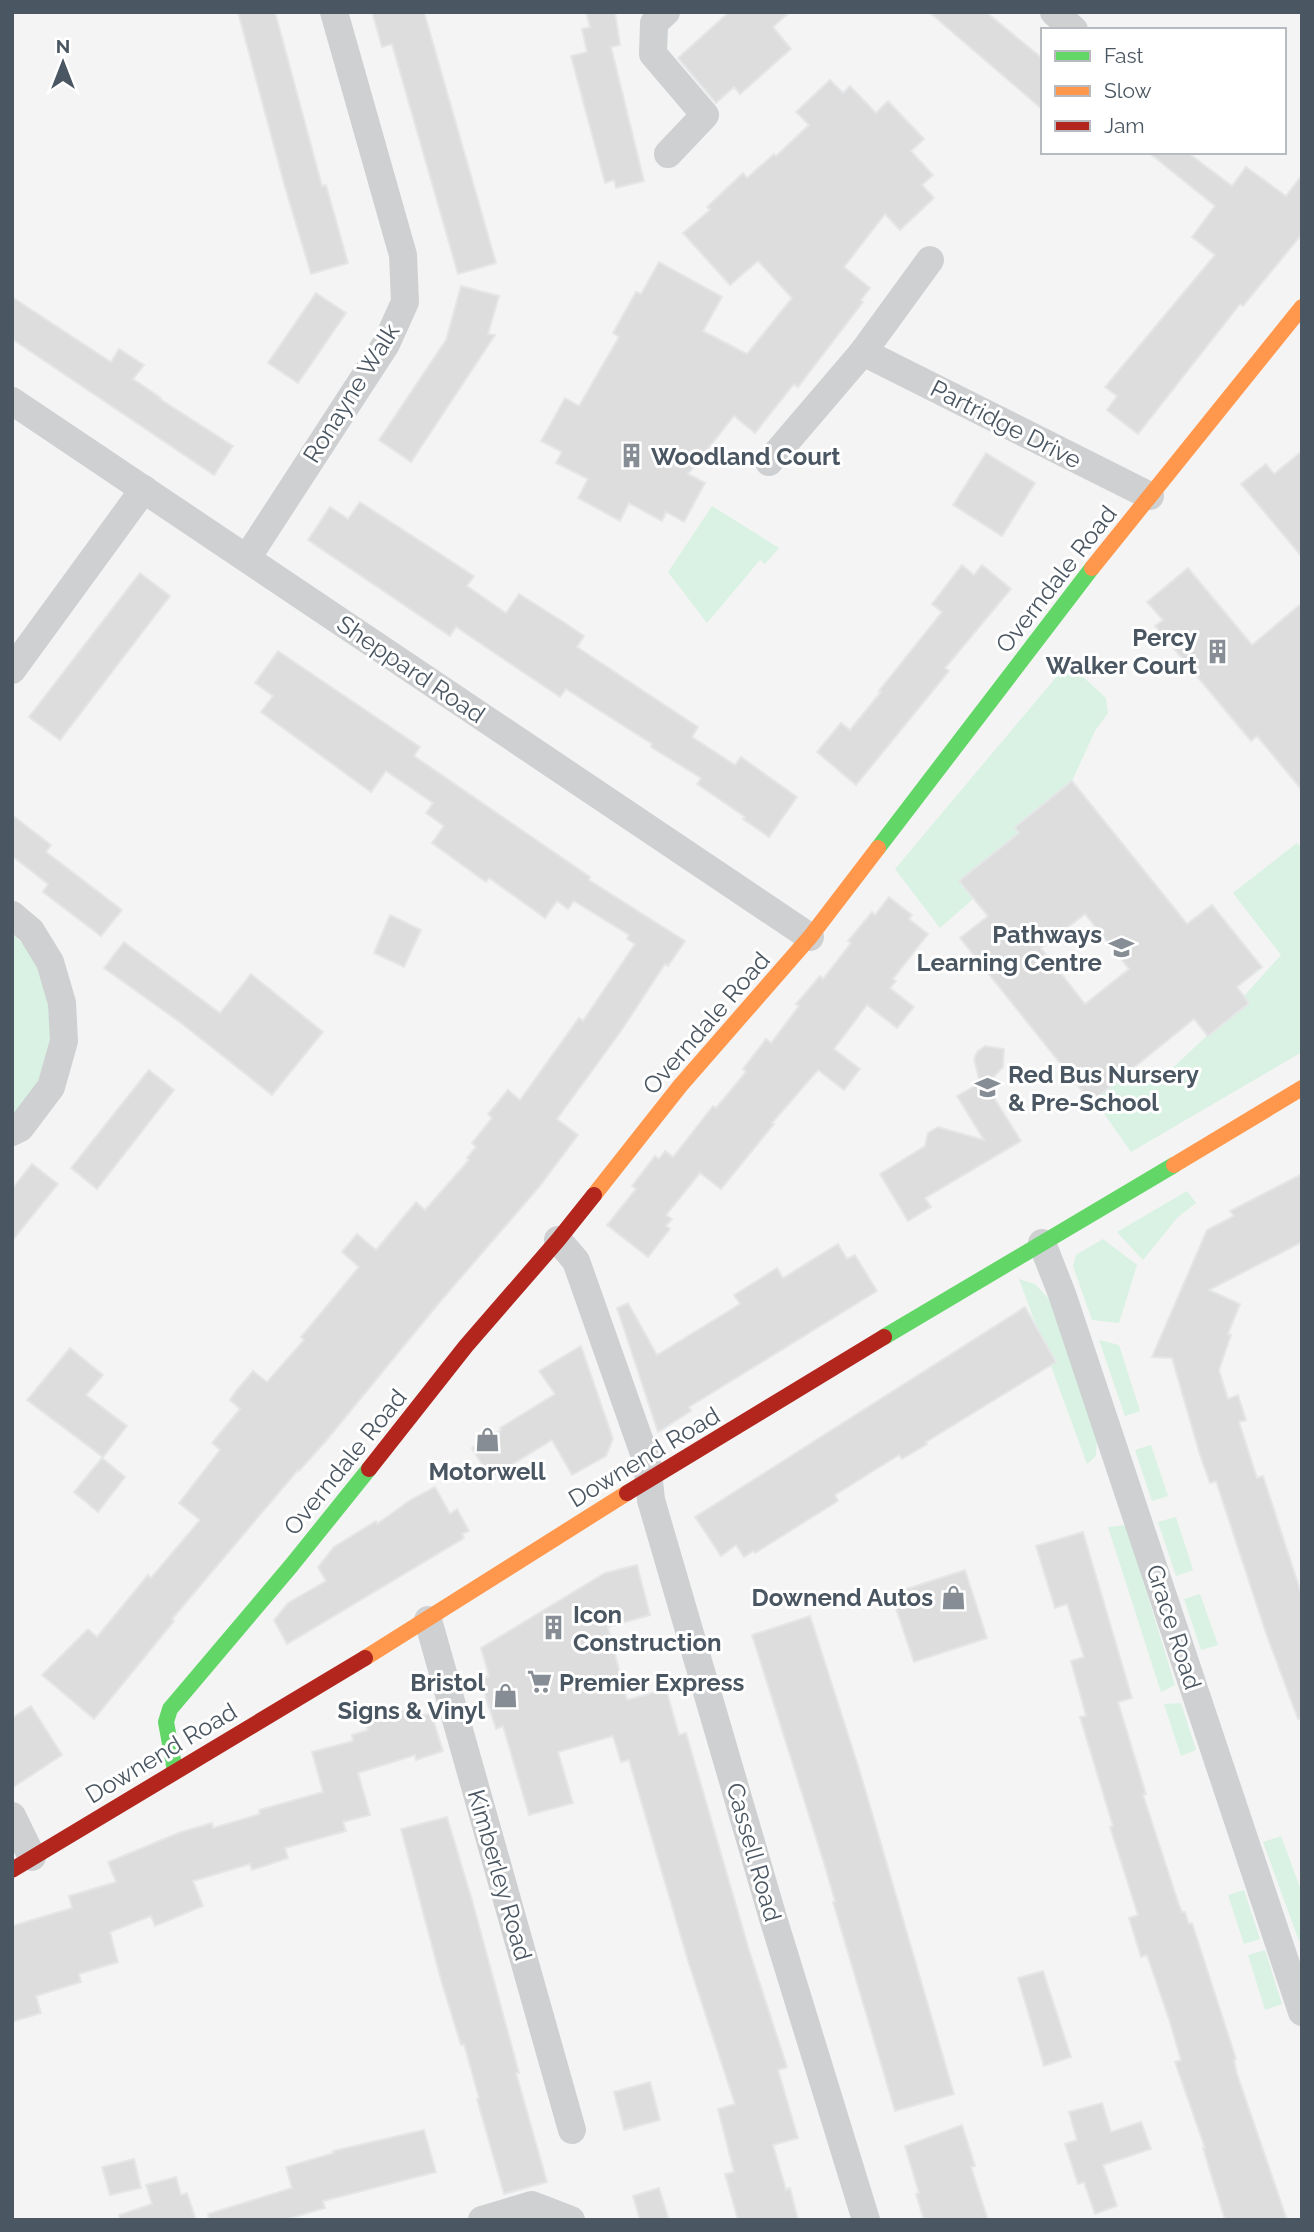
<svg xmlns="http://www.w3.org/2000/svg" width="1314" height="2232" font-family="Raleway,sans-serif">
<rect width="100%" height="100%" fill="#f4f4f4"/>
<g fill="#d9f2e3">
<polygon points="712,506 779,548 765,564 760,560 707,623 668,572"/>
<polygon points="1068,663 1106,698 1108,713 1095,731 1072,781 1015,827 1044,863 1009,841 960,881 974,898 940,928 895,869"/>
<polygon points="1297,843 1302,849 1302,1052 1131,1152 1093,1098 1126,1072 1158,1082 1216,1027 1281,955 1233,893"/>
<path d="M 12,934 C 33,951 50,982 54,1008 C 58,1029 44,1073 33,1091 C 28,1100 19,1108 12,1116 Z"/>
<polygon points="1187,1191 1196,1203 1177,1218 1143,1260 1117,1232"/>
<polygon points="1103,1239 1137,1265 1119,1323 1092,1320 1073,1266 1076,1255"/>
<polygon points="1019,1279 1035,1284 1050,1300 1097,1438 1096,1456 1087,1464"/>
<polygon points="1099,1340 1119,1345 1140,1411 1125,1416"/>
<polygon points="1151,1445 1168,1496 1152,1501 1135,1450"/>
<polygon points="1176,1517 1193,1570 1176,1576 1158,1522"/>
<polygon points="1126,1525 1175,1685 1161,1692 1108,1527"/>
<polygon points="1200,1594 1218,1645 1201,1650 1184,1599"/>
<polygon points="1181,1703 1196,1750 1181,1756 1164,1704"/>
<polygon points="1281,1836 1302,1893 1302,1940 1299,1941 1263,1842"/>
<polygon points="1244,1890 1260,1939 1244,1944 1228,1895"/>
<polygon points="1265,1950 1282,2004 1265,2010 1248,1955"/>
</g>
<g fill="#ddddde" stroke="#e5e6e7" stroke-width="2" fill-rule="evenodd">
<polygon points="238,12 275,12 322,186 326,185 348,263 311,274 285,187"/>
<polygon points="372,12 424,12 496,263 458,274 392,44 382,47"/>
<polygon points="586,12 615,12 620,45 611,47 644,181 616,188 614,180 605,183 571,56 587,52 582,29 590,27"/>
<polygon points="729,12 790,12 773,27 791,49 740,94 734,87 716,103 678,58"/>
<polygon points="929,12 986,12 1043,59 1043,110"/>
<polygon points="830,80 843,93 850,86 876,113 888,101 924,139 911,151 933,175 922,185 934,198 900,230 885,214 844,267 870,288 861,300 863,302 798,387 794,384 755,433 734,416 688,474 705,483 684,522 666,512 662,521 629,503 620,521 578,498 588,479 556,463 562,452 541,441 565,398 579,406 619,337 613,333 636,292 641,294 659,262 722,297 703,331 747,354 792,298 758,261 730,285 683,233 710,210 707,207 743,173 747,178 774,154 776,156 809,125 796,112"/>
<polygon points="1148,152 1187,152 1232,186 1246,167 1286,196 1302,175 1302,234 1243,306 1240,304 1138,434 1107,410 1117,396 1105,387 1215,255 1192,237 1215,206"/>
<polygon points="461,286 499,296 488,334 495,335 411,462 379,440 446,340"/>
<polygon points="316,293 346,313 298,383 268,363"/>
<polygon points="12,297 111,362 119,349 144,365 133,379 161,398 160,399 233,446 214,475 12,339"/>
<polygon points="1302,451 1302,557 1241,484 1266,464 1274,474"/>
<polygon points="986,453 1035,483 1002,536 953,505"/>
<polygon points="360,502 474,576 467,586 506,613 519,594 562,621 584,636 577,647 698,727 692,737 735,765 741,757 797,797 769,837 743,819 745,817 697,784 701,778 651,747 652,744 605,714 566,689 560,697 456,627 450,636 308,540 330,507 348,519"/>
<polygon points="962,565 974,575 982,565 1011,589 945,668 949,671 856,785 817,752 841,723 850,730 881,692 879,691 942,612 932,604"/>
<polygon points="1188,568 1252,645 1302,603 1302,790 1257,736 1251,741 1155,626 1163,620 1147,602"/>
<polygon points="140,573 170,596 60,740 29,717"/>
<polygon points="278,651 420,747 414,756 590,877 589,880 685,941 668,966 665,964 621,1031 557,1119 578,1135 539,1187 439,1303 325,1442 299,1471 298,1470 172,1619 174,1621 94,1719 42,1675 88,1629 97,1637 148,1575 151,1578 200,1520 179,1503 220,1450 212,1443 240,1409 230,1400 236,1391 253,1371 267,1382 304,1340 301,1337 359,1267 342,1252 357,1234 376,1250 416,1202 425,1210 469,1160 467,1158 476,1147 472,1143 492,1118 488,1114 508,1090 520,1100 579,1018 583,1021 635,944 627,939 629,935 574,901 568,909 557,901 545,918 489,878 486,882 432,843 444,826 426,813 433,803 386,771 371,792 261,712 273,696 255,683"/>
<path d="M 1072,781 L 1187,924 L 1212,905 L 1262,967 L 1237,987 L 1249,1003 L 1208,1036 L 1194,1019 L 1091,1102 L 960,938 L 988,916 L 959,881 L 1019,833 L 1015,827 ZM 1085,914 L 1129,969 L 1085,1004 L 1041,948 Z"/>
<polygon points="12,815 51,845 46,852 122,910 101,936 43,892 48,884 12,856"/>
<polygon points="889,897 912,915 909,919 928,934 893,979 896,981 890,988 914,1007 897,1028 867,1005 834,1049 860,1069 844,1090 818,1070 772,1123 774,1124 721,1189 700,1173 666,1215 672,1219 666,1226 670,1229 648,1257 607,1225 636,1189 632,1186 655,1156 659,1159 665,1151 673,1157 713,1106 716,1108 746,1072 743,1069 766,1039 771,1043 799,1006 796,1004 820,976 823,979 851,943 848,941 872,912 875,915"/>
<polygon points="390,915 421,930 404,967 374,953"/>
<polygon points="124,942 220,1013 251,974 323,1032 272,1095 181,1023 104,968"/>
<polygon points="985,1046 1004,1049 1003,1067 986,1085 1021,1141 925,1198 931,1207 908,1221 880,1174 925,1146 928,1133 938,1127 984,1140 957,1096 980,1083 974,1059 977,1052"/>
<polygon points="149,1070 174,1090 97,1189 71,1168"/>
<polygon points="32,1164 58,1184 12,1241 12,1189"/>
<polygon points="1302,1174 1302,1242 1209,1290 1240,1304 1228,1334 1231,1335 1219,1370 1228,1399 1238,1395 1246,1420 1239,1422 1257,1478 1263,1476 1302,1596 1302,1718 1298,1719 1266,1633 1216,1481 1210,1483 1200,1455 1172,1358 1152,1357 1207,1230 1234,1216 1230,1211"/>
<polygon points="838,1244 847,1259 855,1255 877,1291 689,1407 691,1411 658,1432 617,1308 628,1303 657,1355 740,1304 734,1295 755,1282 777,1268 783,1278"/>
<polygon points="1025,1307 1056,1362 926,1442 927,1444 902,1459 899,1455 870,1473 835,1495 838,1501 755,1553 753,1551 744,1557 736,1545 721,1556 695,1517"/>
<polygon points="581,1346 613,1439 606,1456 572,1475 552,1440 490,1478 472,1448 501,1430 500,1428 555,1394 539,1371"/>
<polygon points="70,1348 103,1375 86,1395 127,1426 103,1457 27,1400"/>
<polygon points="102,1458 125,1477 98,1512 74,1492"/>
<polygon points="435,1487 450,1514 457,1509 469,1531 462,1534 464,1538 287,1644 274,1620 288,1603 326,1581 318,1567 334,1547 376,1521 377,1524 412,1499"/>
<polygon points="1083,1532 1132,1698 1118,1702 1146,1794 1143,1795 1178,1902 1182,1912 1185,1912 1189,1924 1192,1923 1236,2059 1234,2060 1237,2074 1287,2220 1225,2220 1203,2148 1205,2148 1175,2062 1181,2060 1169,2019 1147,1955 1141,1957 1129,1918 1138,1915 1110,1827 1113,1826 1080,1717 1086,1716 1071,1661 1084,1657 1067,1604 1055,1608 1036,1546"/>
<polygon points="637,1565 650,1615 608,1627 627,1700 666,1689 679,1735 686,1733 749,1950 787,2067 778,2070 798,2138 773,2145 786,2190 790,2188 798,2220 738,2220 725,2174 734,2172 718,2109 735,2104 689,1964 629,1760 621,1762 613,1736 558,1752 573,1803 529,1815 503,1726 496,1729 480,1679 489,1676 481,1648 605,1573"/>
<polygon points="965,1570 987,1638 914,1662 891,1594"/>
<polygon points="810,1616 860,1772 954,2094 895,2111 833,1902 835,1901 824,1863 752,1635"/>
<polygon points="31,1706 62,1755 12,1788 12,1718"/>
<polygon points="418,1707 421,1716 431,1713 443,1751 416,1760 415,1755 358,1773 370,1815 343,1822 346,1831 285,1848 288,1858 252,1870 250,1864 193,1881 203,1906 155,1926 151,1916 110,1932 118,1962 79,1974 81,1982 36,1996 41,2013 12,2022 12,1926 72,1908 69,1896 116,1882 108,1862 181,1832 212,1823 213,1828 260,1814 259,1810 323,1792 312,1752 353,1741 352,1735 368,1730 365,1723"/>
<polygon points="447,1817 472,1900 519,2073 516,2073 547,2182 504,2194 477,2099 479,2098 464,2044 461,2045 441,1980 401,1829"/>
<polygon points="1043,1971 1071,2057 1044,2066 1018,1978"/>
<polygon points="650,2082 660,2120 624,2130 614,2092"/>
<polygon points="1102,2103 1111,2132 1141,2122 1151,2149 1103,2165 1117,2206 1095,2214 1084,2182 1078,2184 1065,2144 1077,2140 1069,2112"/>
<polygon points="962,2125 975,2166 971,2167 988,2220 924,2220 916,2194 919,2193 905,2146"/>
<polygon points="424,2130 436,2172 323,2201 325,2208 284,2220 209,2220 208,2214 292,2188 286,2167 334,2153 333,2151"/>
<polygon points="134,2159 141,2188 110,2195 102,2167"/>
<polygon points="176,2177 181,2195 187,2193 196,2220 120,2220 119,2215 152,2204 146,2185"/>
<polygon points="659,2188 669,2220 640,2220 633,2196"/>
</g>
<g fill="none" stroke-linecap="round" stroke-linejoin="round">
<g stroke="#ced0d2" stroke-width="28">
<polyline points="666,12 654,23 653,54 705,115 668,154"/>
<polyline points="1054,12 1074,30"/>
<polyline points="863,352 1150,496"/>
<polyline points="12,401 810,937"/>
<polyline points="769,462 863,352 930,260"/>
<polyline points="247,558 386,344 405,302 403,255 334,12"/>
<polyline points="12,670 144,489"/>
<polyline points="12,915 31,931 50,962 62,1003 64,1041 51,1087 20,1128 12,1132"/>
<polyline points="558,1240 576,1261 647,1462 651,1500 773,1918 866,2220"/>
<polyline points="1042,1243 1062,1294 1302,2012"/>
<polyline points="428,1620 572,2130"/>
<polyline points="12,1816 32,1857"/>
<polyline points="482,2220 532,2205 571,2220"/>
</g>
<g stroke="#63d668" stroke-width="16">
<polyline points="878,848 1092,568"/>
<polyline points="884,1337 1174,1165"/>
<polyline points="175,1771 166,1722 170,1709 291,1566 369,1469"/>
</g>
<g stroke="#ff974d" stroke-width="16">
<polyline points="1092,568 1302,307"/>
<polyline points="1174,1165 1302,1088"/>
<polyline points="594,1195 680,1086 810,937 878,848"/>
<polyline points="365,1658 627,1493"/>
</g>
<g stroke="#b3261e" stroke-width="16">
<polyline points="369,1469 466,1346 558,1240 594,1195"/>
<polyline points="627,1493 884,1337"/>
<polyline points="12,1870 365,1658"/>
</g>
</g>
<defs>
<symbol id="building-bare" viewBox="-9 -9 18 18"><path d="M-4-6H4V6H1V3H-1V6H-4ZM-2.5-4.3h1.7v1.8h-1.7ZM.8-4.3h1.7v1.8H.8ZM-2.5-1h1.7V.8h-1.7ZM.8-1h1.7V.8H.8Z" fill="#868d94" stroke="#fff" stroke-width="2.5" paint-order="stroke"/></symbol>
<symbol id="school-bare" viewBox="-9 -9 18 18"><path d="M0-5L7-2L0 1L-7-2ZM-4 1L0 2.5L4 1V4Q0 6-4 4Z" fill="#868d94" stroke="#fff" stroke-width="2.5" paint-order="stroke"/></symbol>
<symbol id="shop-bare" viewBox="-9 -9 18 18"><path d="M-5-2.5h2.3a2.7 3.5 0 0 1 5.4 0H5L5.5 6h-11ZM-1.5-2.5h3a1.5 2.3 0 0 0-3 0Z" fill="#868d94" stroke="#fff" stroke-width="2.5" paint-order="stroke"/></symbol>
<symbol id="supermarket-bare" viewBox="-9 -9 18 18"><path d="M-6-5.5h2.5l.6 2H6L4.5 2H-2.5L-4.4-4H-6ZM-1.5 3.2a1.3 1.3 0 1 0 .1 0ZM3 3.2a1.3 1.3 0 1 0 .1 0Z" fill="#868d94" stroke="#fff" stroke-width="2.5" paint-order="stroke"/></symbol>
</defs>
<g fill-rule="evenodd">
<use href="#building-bare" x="614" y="438" width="35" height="35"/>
<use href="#building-bare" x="1200" y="634" width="35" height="35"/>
<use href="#school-bare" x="1104" y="930" width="35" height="35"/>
<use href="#school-bare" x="970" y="1070" width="35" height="35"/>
<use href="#shop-bare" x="470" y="1422" width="35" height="35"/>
<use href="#shop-bare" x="936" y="1580" width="35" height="35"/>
<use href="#building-bare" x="536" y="1610" width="35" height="35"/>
<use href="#supermarket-bare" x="522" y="1664" width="35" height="35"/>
<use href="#shop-bare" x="488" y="1678" width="35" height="35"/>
</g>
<g text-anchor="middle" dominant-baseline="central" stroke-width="6" stroke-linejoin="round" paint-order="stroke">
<g font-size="24" fill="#4a5661" stroke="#fff">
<text transform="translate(351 393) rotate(-58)">Ronayne Walk</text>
<text transform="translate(1006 424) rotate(27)">Partridge Drive</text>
<text transform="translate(1056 579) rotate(-52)">Overndale Road</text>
<text transform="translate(411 669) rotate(34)">Sheppard Road</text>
<text transform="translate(706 1023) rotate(-49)">Overndale Road</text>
<text transform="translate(644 1457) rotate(-31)">Downend Road</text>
<text transform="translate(345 1462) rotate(-51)">Overndale Road</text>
<text transform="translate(1174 1627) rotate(72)">Grace Road</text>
<text transform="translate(161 1753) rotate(-31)">Downend Road</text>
<text transform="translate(754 1852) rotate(74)">Cassell Road</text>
<text transform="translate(500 1875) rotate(74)">Kimberley Road</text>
</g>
<g font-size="24" font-weight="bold" fill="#4a5661" stroke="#fff" text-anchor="start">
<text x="651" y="456">Woodland Court</text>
<text x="1197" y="637" text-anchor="end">Percy<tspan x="1197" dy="28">Walker Court</tspan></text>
<text x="1102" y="934" text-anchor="end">Pathways<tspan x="1102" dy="28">Learning Centre</tspan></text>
<text x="1008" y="1074">Red Bus Nursery<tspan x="1008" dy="28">&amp; Pre-School</tspan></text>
<text x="487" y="1471" text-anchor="middle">Motorwell</text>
<text x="933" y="1597" text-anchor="end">Downend Autos</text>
<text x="573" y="1614">Icon<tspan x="573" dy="28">Construction</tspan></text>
<text x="485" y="1682" text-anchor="end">Bristol<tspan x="485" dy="28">Signs &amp; Vinyl</tspan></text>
<text x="559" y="1682">Premier Express</text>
</g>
</g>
<rect width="1314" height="2232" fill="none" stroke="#4a5661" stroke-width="28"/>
<rect x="1041" y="28" width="245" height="126" fill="#ffffff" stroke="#b7bbc0" stroke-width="2"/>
<rect x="1055" y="51" width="35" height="10" fill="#63d668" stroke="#b7bbc0" stroke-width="2"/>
<text x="1104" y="63" font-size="21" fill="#4a5661">Fast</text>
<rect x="1055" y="86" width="35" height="10" fill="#ff974d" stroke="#b7bbc0" stroke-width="2"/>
<text x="1104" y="98" font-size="21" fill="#4a5661">Slow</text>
<rect x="1055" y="121" width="35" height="10" fill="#b3261e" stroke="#b7bbc0" stroke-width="2"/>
<text x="1104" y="133" font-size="21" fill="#4a5661">Jam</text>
<g transform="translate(63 63)" stroke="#ffffff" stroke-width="5" paint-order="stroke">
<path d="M0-5L12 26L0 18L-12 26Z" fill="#4a5661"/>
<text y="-10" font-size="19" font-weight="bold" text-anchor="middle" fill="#4a5661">N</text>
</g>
</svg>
